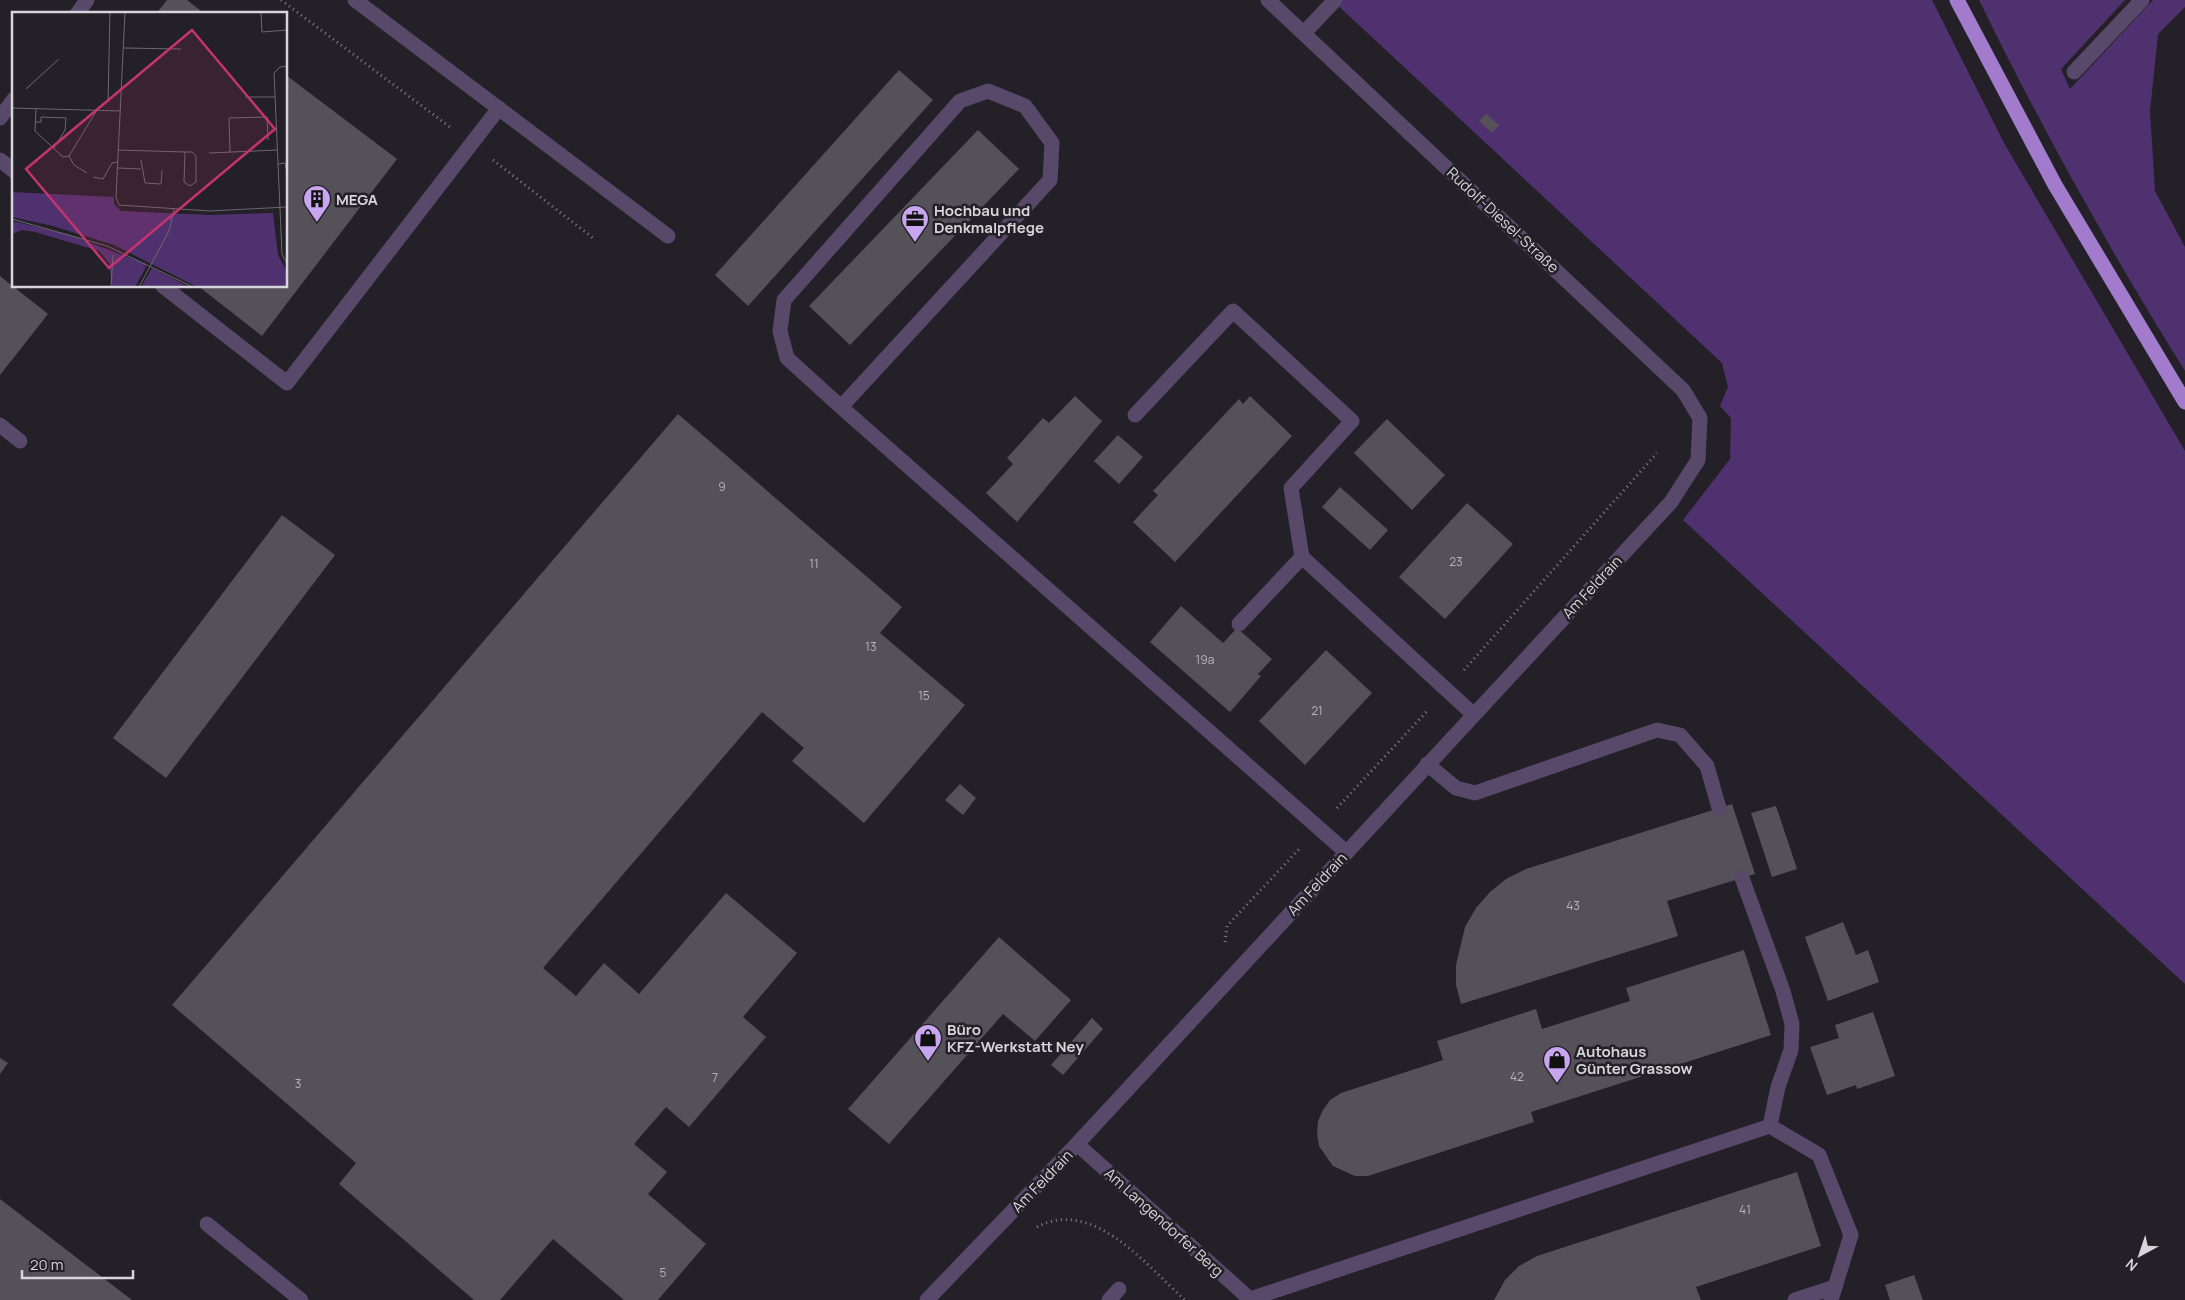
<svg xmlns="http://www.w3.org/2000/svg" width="2185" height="1300" font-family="Manrope,sans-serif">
<rect width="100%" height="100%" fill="#232027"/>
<g fill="#50316f">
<polygon points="1332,0 1932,0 2004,143 2185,451 2185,984 1683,520 1730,459 1731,418 1720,406 1728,387 1722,363"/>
<path d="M 1979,0 L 2125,0 L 2061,69 L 2070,89 L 2153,0 L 2185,0 L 2185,7 L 2158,34 L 2150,111 L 2155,191 L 2185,247 L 2185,371 C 2110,251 2041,127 1979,0 Z"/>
</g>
<g fill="#555159">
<polygon points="167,0 187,0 205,14 156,14"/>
<polygon points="899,70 933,100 748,306 715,275"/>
<polygon points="286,75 397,159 262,336 198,286 286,286"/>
<polygon points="1486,114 1499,125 1492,133 1479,121"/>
<polygon points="978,130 1019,169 850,345 809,306"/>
<polygon points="0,276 48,314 0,375"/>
<polygon points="1075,396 1102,421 1017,522 986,493 1013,464 1007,458 1043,418 1049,423"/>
<polygon points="1250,396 1292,436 1175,562 1133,522 1158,495 1153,491 1239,399 1243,404"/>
<polygon points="678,414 902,607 880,633 965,705 864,823 792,761 804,748 762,712 543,968 576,996 604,963 639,994 726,893 797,953 743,1017 766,1037 689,1127 666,1107 634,1144 667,1172 648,1194 706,1244 658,1300 624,1300 553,1239 500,1300 474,1300 339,1184 356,1163 172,1005"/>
<polygon points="1387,419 1445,475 1412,510 1354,453"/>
<polygon points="1118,435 1143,457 1119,484 1094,461"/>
<polygon points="1340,487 1388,530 1370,550 1322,507"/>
<polygon points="1467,503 1513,544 1445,619 1399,577"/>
<polygon points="282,515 335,555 166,778 113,738"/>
<polygon points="1181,606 1223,643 1237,628 1272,659 1258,674 1261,676 1230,712 1150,642"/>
<polygon points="1326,650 1372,693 1305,765 1259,721"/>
<polygon points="960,784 976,798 963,815 945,800"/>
<polygon points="1732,804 1755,874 1667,901 1678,936 1461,1004 1456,985 1456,965 1465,927 1476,908 1490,892 1506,879 1526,869"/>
<polygon points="1776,806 1797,869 1772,877 1751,813"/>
<polygon points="1843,922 1856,955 1868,950 1879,982 1828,1001 1805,937"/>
<polygon points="999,937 1071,1000 1035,1041 1003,1014 889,1144 848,1109"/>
<polygon points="1744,950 1771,1035 1531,1112 1534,1122 1368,1176 1355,1176 1333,1166 1319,1146 1317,1134 1318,1121 1323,1110 1330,1100 1341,1093 1443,1060 1437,1041 1536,1009 1542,1029 1630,1001 1626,988"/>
<polygon points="1873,1012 1895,1076 1857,1089 1856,1085 1827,1095 1810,1047 1839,1038 1835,1025"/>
<polygon points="1092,1018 1103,1029 1063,1075 1051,1065"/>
<polygon points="0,1058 8,1063 0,1074"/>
<polygon points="1797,1172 1821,1246 1696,1287 1701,1300 1494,1300 1505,1280 1519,1266 1537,1256"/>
<polygon points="0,1199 132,1300 0,1300"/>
<polygon points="1914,1275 1923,1300 1890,1300 1885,1285"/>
</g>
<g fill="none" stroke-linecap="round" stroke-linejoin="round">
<g stroke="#848187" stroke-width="3" stroke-dasharray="1 4" stroke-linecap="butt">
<polyline points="281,0 450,127"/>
<polyline points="493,160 593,238"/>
<polyline points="1464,670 1657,453"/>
<polyline points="1337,808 1428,710"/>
<polyline points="1225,942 1227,926 1301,847"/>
<path d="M 1037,1227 C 1093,1197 1147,1266 1185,1300"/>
</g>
<g stroke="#584869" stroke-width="15">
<polyline points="355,0 668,236"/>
<polyline points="77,14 87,0"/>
<polyline points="2074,72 2142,0"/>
<polyline points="0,118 14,99"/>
<polyline points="0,160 14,171"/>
<polyline points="163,286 287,383 499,108"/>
<polyline points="841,407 1050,180 1052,143 1025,106 988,91 960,101 784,300 780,331 787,358 841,407 1346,852"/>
<polyline points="1135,415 1233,311 1352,421 1291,488 1302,557 1239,624"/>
<polyline points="0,425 20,441"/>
<polyline points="1302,557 1474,715"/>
<polyline points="1427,764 1456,788 1475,793 1657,730 1680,735 1707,766 1719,808"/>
<polyline points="1742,878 1783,991 1792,1024 1791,1050 1778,1087 1770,1126"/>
<polyline points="207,1224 301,1300"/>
<polyline points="1250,1299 1770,1126 1819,1155 1851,1235 1831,1300"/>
<polyline points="1109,1300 1119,1289"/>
<polyline points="1795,1300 1835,1287"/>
</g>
<g stroke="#584869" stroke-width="15">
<polyline points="1304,33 1335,0"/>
<polyline points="1077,1144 1251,1300"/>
<polyline points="927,1300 1077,1144 1671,502 1698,460 1700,418 1683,390 1268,0"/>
</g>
<polyline stroke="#a27bcd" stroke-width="15" points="1957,0 2055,185 2185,402"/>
</g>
<defs>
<symbol id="building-pin" viewBox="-11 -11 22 30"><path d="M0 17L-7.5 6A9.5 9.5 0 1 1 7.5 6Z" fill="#c8a6ef" stroke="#232027"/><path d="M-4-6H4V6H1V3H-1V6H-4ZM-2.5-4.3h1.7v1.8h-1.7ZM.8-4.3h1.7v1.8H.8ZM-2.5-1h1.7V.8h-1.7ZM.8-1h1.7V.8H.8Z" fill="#111"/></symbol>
<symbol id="office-pin" viewBox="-11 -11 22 30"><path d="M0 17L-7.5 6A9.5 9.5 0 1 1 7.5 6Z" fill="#c8a6ef" stroke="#232027"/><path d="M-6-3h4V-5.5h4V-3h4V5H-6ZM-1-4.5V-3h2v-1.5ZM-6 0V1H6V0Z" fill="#111"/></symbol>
<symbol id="shop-pin" viewBox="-11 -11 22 30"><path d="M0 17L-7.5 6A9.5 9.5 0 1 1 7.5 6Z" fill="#c8a6ef" stroke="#232027"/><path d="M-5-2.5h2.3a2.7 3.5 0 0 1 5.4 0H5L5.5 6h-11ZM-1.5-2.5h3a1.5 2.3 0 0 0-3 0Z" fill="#111"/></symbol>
</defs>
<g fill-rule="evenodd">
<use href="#building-pin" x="301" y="183" width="32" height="43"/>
<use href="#office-pin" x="899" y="203" width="32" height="43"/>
<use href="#shop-pin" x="912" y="1022" width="32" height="43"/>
<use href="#shop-pin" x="1541" y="1044" width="32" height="43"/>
</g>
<g text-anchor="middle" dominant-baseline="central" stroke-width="5" stroke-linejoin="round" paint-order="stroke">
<g font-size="12" fill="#b6b4ba">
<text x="722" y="486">9</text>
<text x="1456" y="561">23</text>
<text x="814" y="563">11</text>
<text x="871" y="646">13</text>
<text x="1205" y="659">19a</text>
<text x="924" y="695">15</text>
<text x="1317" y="710">21</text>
<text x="1573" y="905">43</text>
<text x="1517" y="1076">42</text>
<text x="715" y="1077">7</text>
<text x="298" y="1083">3</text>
<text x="1745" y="1209">41</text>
<text x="663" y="1272">5</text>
</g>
<g font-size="15" font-weight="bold" fill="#d7d5da" stroke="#232027" text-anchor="start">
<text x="336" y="199">MEGA</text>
<text x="934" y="210">Hochbau und<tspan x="934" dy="17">Denkmalpflege</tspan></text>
<text x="947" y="1029">Büro<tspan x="947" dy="17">KFZ-Werkstatt Ney</tspan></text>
<text x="1576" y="1051">Autohaus<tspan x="1576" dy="17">Günter Grassow</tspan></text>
</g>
<g font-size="15" fill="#d7d5da" stroke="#232027">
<text transform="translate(1503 220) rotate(43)">Rudolf-Diesel-Straße</text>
<text transform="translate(1592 587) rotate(-47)">Am Feldrain</text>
<text transform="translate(1317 884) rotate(-47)">Am Feldrain</text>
<text transform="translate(1042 1181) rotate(-46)">Am Feldrain</text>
<text transform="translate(1164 1222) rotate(42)">Am Langendorfer Berg</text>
</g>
</g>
<g transform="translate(12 12)">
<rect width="275" height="275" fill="#232027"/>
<path d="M 0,180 L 102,185 L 102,192 L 109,199 L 198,203 L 261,201 L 266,243 L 275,260 L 275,275 L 185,275 L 102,233 L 41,214 L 0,205 ZM 0,209 L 55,222 L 134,252 L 133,257 L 123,275 L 100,275 L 97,251 L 87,239 L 23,220 L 10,218 L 0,222 ZM 140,256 L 177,275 L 129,275 Z" fill="#50316f"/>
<path fill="none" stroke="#6b686f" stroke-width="1" d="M 113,0 L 104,185 L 107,193 L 198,199 L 275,195M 249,0 L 250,20 L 275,18M 112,36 L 169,37M 275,54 L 268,55 L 262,61 L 270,242 L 275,252M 14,77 L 47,47M 233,85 L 263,85M 96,90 L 98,0M 0,96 L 108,99M 24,97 L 23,119 L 51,145 L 57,144 L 85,98M 23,110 L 29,110 L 29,105 L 54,106 L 53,118 L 42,136M 106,138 L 173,140 L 180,140 L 184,144 L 184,170 L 178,174 L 172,170 L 173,140M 218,140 L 217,106 L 255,105 L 256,128M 197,141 L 265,138M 57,144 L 62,153 L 75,161M 129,148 L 133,171 L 149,172 L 150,158M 266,152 L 273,151 L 275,161M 106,156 L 129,157M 81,165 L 91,167 L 100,151 L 106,150M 0,207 L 95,234 L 181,275M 99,275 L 101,243M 127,275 L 157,219 L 162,197"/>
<path fill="#c5346e" fill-opacity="0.15" stroke="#c5346e" stroke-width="2.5" d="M 180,18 L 263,117 L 97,256 L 14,157 Z"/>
<rect width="275" height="275" fill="none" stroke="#d7d5da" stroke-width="2.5"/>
</g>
<g transform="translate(2140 1255) rotate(220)" stroke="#232027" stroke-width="4" paint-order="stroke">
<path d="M0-4L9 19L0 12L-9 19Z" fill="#d7d5da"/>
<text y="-8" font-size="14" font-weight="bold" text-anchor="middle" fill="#d7d5da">N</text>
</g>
<path d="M22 1270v8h111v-8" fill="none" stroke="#d7d5da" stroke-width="2.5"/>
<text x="30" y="1270" font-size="15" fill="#d7d5da" stroke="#232027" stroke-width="4" paint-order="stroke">20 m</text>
</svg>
